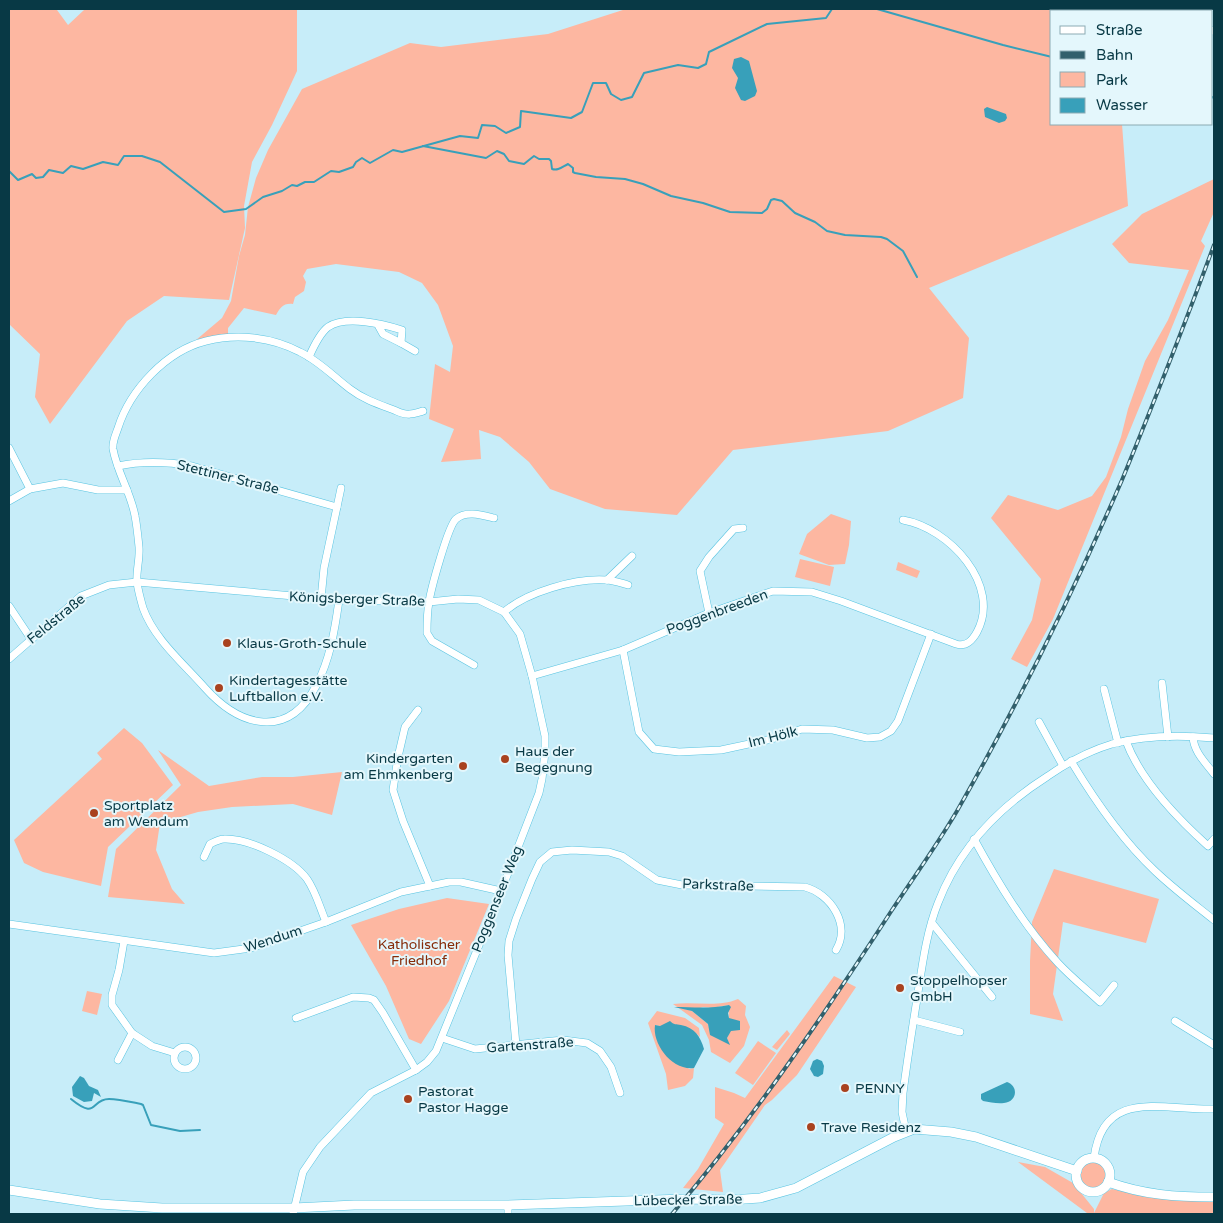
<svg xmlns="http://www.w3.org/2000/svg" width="1223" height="1223" font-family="'Varela Round',sans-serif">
<rect width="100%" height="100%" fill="#c7edf9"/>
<g fill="#fdb7a1" fill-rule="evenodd">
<polygon points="9,9 51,9 57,10 68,25 84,10 80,9 297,9 297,71 272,125 252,162 244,206 245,228 229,300 164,296 127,321 50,424 35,397 40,354 9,324"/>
<path d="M 626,9 L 1048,9 L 1052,12 L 1052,124 L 1122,124 L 1128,206 L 929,288 L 969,338 L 963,398 L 888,431 L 733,450 L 677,515 L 605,509 L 550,489 L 529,462 L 500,437 L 479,430 L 481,459 L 441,462 L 454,429 L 429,419 L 435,364 L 450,372 L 453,346 L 438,305 L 422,283 L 399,272 L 336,264 L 307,269 L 303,276 L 306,282 L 304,291 L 295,297 L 293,304 C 283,303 281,307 276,315 L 244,308 L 228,328 L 228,334 L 196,340 L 222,318 L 231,301 L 239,256 L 245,235 L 248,207 L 256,178 L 268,150 L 302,89 L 410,43 L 441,47 L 548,34 Z"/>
<polygon points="1065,9 1151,9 1150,11 1068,11"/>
<polygon points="1214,179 1214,212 1201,241 1205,246 1053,619 1027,667 1011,659 1032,620 1041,579 991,518 1008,495 1058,510 1092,496 1106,477 1121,437 1128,409 1145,361 1168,320 1189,270 1129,263 1112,244 1142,214"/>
<polygon points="831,514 851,521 849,545 845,564 829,565 799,554 807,534"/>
<polygon points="800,559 834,567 830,586 795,577"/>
<polygon points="898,562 920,571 917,578 896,570"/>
<polygon points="124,728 142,743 173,785 108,847 101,886 43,872 24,863 14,840 102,759 97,753"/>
<polygon points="158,750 209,786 262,777 293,777 342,772 332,815 293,804 232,807 198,812 160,823 156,850 172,889 185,904 108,897 116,849 181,785"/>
<polygon points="1054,869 1159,899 1146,943 1063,922 1053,994 1063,1021 1030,1014 1030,961 1032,922"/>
<polygon points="447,898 489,904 449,1001 421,1044 409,1039 386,986 351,925 399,909"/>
<polygon points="834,976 856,987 797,1075 772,1100 765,1105 720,1170 723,1192 683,1188 698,1169 724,1124 715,1118 715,1087 734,1093 745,1098"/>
<polygon points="87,991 102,994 97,1015 82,1011"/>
<path d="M 738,999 L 746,1006 L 745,1015 L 750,1027 L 744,1046 L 730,1063 L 711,1052 L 709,1040 L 702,1025 L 673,1004 C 695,1001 717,1008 738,999 ZM 729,1005 C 727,1017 733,1027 727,1038 L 729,1044 L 710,1031 L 708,1024 L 692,1011 L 678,1007 L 697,1009 L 703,1007 L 712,1008 Z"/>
<path d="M 657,1011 L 685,1018 L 699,1028 L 700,1037 C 692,1029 683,1024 671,1025 C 665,1025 661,1027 655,1025 L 689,1069 L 694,1068 L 693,1078 L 685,1086 L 668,1090 L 666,1074 L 648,1023 Z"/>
<polygon points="787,1030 790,1034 777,1050 772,1047"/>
<polygon points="758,1041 776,1053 753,1085 735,1073"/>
<polygon points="1018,1162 1045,1167 1073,1183 1094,1209 1094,1213 1104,1193 1112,1189 1136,1194 1214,1199 1214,1214 1087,1214 1087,1213"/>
<circle cx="1093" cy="1175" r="13"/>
</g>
<g fill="#38a0ba">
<polygon points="741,57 749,61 757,91 755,96 745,101 741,100 735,88 738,78 732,68 734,59"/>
<polygon points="987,107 1006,114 1007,118 1005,121 999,123 985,117 984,109"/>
<path d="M 729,1005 L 731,1007 L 728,1013 L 729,1018 L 740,1021 L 740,1030 L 731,1031 L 727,1038 L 730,1045 L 710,1035 L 708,1024 L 692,1011 L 674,1007 C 693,1007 710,1009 729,1005 Z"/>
<path d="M 670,1021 C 674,1025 676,1024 681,1025 C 695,1028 700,1036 704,1049 L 694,1068 C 672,1071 652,1044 655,1025 L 660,1026 Z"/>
<polygon points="817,1059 822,1061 824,1066 823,1074 818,1077 814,1076 810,1069 813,1061"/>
<polygon points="80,1076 84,1078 89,1086 98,1090 101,1097 94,1093 92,1101 84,1102 73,1096 72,1087"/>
<path d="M 1007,1082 C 1019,1086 1017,1102 1004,1103 C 997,1104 990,1102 983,1101 L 981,1099 L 981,1094 Z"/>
</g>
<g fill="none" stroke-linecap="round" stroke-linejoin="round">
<g stroke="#38a0ba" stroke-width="2">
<polyline points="877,9 1003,45 1052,57"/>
<polyline points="1212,97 1214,98"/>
<path d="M 423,146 L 486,158 L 497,151 L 504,154 L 509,161 L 524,164 L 534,156 L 539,159 L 549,159 L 551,161 L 552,169 C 558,171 562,167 568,164 L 573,168 L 573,172 L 575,173 L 596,177 L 625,179 L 643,184 L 671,196 L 703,203 L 730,212 L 762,213 L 767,209 L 771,200 L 774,199 L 782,201 L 795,213 L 815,222 L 827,231 L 845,235 L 881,237 L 887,239 L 903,251 L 917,277"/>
<polyline points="9,171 18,180 32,174 36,178 43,177 49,170 63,173 71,166 83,169 103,162 118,165 124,156 142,156 160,162 224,212 246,209 263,197 282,191 292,185 297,186 305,182 314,182 331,171 339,172 353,167 356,162 362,158 370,163 393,150 402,152 460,136 478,138 482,125 495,126 506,133 520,127 521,111 571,118 582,112 593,83 606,83 611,94 621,100 632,97 644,73 678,65 698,68 706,64 709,52 767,24 826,18 832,9"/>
<path d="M 71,1099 C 98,1121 90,1099 109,1099 C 119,1099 131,1102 141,1104 L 143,1105 L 151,1125 L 180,1131 L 200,1130"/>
</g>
<defs>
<g id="minor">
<polyline points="1055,9 1059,11"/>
<polyline points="1212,31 1214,30"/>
<polyline points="401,343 415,351"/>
<path d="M 309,357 C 313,348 319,334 328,327 C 346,315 383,324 402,330 L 401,343 L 383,334 L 378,325"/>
<polyline points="9,448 30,489"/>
<path d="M 118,466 C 142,461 168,462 192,466 L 337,507 L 324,568 L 321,599"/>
<polyline points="9,501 30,489 63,483 98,490 127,490"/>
<polyline points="337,507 341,488"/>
<polyline points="607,580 632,556"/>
<path d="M 339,600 C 335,629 330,660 316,686 C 288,740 240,727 205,688 C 184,664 154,639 143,608 C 141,601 138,590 137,582 C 136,571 140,559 139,547 C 138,537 137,526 135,516 C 131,493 117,472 113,449 C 112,442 116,434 118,428 C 130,390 166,351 206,341 C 237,333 272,337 300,352 C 319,361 334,377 350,389 C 363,399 378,404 394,410 C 399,412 404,415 410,414 C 415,414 419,412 423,411"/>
<polyline points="9,606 31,639"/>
<path d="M 504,612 C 527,592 575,578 606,580 C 613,580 621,583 628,585"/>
<polyline points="709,613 700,571 709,557 734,529 743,528"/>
<polyline points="623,650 639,732 654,749 679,752 721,750 772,739 802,729 833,730 867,738 880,737 891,731 898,721 931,634"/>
<polyline points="9,659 81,596 109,585 137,582 339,600 429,602 458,599 479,600 504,612 520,634 532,676 545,736 545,752 542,779 539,793 501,891 436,1051 427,1062 416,1070 371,1093 320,1147 303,1172 293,1214"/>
<path d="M 474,665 L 432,641 L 427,633 C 427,623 427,613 429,602 C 431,589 448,526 456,519 C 466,510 482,515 494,518"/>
<path d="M 532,676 L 623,650 L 709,613 L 773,591 L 812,592 L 841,601 L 956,644 C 966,647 972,641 977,632 C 1002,585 949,528 903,520"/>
<polyline points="1162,683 1168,737"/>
<polyline points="1104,689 1118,743"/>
<polyline points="418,710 405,727 398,757 393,790 403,821 430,886"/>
<polyline points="1039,722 1063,766"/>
<path d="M 1193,737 C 1194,752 1205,762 1214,774"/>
<path d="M 1126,741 C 1140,779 1178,819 1208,846 L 1214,839"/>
<path d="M 1071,761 C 1095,801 1121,839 1155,871 C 1174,889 1194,904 1214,920"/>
<path d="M 974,839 C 998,883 1024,926 1058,963 C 1071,977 1086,989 1100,1002 L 1114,985"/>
<path d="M 204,857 L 210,844 C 214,842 220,839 224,839 C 249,838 293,860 307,879 C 316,892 320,908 326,922"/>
<polyline points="932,923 992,997"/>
<polyline points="9,924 214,953 251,948 326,922 401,892 449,882 461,882 501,891"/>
<polyline points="124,941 119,970 112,995 112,1005 132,1033 152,1046 175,1053"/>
<polyline points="296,1018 353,997 369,998 374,1000 383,1013 416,1070"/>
<polyline points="914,1020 960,1032"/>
<polyline points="1175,1021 1214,1045"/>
<polyline points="442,1038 475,1049 563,1040 587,1043 600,1051 611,1067 620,1093"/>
<path d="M 516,1045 L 508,955 L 509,941 L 516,919 L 532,879 L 540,862 L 552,852 L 572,850 L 609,852 L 622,856 L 657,880 L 682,885 L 805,887 C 831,894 851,925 836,950"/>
<circle cx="185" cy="1058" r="11"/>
<polyline points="118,1060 132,1033"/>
<path d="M 906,1131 L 902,1112 L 903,1093 C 907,1062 912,1030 917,999 C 922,967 926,933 938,903 C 959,848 999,807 1048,776 C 1068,762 1089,751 1112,744 C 1145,735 1181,735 1214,738"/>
<path d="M 1094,1158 C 1103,1086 1165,1111 1214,1109"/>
<polyline points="508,1205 508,1214"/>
</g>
<g id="major">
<circle cx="1093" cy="1175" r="17"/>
<path d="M 1108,1182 C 1144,1195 1176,1197 1214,1197"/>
<polyline points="9,1190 100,1204 162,1208 294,1208 354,1205 508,1205 685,1199 730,1200 760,1198 796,1188 894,1137 914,1129 951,1132 976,1137 1077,1171"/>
</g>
</defs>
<use href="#minor" stroke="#58c4e1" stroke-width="8"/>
<use href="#major" stroke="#58c4e1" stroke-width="10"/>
<use href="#minor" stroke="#fff" stroke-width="7"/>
<use href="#major" stroke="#fff" stroke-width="9"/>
<defs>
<path id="rail" d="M 672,1214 C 753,1119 824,1015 892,910 C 914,877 937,845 957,811 C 1018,704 1073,593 1122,480 C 1154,402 1185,324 1214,245"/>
</defs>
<use href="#rail" stroke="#32606c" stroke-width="4"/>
<use href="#rail" stroke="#e4f7fc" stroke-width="2" stroke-dasharray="5.5" stroke-linecap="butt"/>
</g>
<g fill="#a9421f" stroke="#e4f7fc" stroke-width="2">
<circle cx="227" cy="643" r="5"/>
<circle cx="219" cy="688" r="5"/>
<circle cx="505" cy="759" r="5"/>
<circle cx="463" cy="766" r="5"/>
<circle cx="94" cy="813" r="5"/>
<circle cx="900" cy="988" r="5"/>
<circle cx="845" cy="1088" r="5"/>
<circle cx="408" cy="1099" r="5"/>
<circle cx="811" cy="1127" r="5"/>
</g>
<g text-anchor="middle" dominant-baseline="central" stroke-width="4" stroke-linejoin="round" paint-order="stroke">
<g font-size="14" fill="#083945" stroke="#e4f7fc">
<text transform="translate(228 477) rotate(14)">Stettiner Straße</text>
<text transform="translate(357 599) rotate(2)">Königsberger Straße</text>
<text transform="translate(717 612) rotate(-20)">Poggenbreeden</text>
<text transform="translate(56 619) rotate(-39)">Feldstraße</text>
<text transform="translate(773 737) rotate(-14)">Im Hölk</text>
<text transform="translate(718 885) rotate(2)">Parkstraße</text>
<text transform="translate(497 899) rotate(-68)">Poggenseer Weg</text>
<text transform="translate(273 939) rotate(-18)">Wendum</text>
<text transform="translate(530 1045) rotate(-4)">Gartenstraße</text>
<text transform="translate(688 1200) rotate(-1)">Lübecker Straße</text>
</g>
<g font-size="14" fill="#083945" stroke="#e4f7fc" text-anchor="start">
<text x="237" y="643">Klaus-Groth-Schule</text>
<text x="229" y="680">Kindertagesstätte<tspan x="229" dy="16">Luftballon e.V.</tspan></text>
<text x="515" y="751">Haus der<tspan x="515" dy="16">Begegnung</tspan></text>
<text x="453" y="758" text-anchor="end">Kindergarten<tspan x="453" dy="16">am Ehmkenberg</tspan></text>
<text x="104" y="805">Sportplatz<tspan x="104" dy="16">am Wendum</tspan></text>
<text x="910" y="980">Stoppelhopser<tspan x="910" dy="16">GmbH</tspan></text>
<text x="855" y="1088">PENNY</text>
<text x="418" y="1091">Pastorat<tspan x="418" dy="16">Pastor Hagge</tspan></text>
<text x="821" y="1127">Trave Residenz</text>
</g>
<g font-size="14" fill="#862c09" stroke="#e4f7fc">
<text x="419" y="944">Katholischer<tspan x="419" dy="16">Friedhof</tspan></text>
</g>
</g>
<rect width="1223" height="1223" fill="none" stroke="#083945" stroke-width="20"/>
<rect x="1050" y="10" width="162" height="115" fill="#e4f7fc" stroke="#8cabb3"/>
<rect x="1060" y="26" width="25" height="8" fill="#ffffff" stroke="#8cabb3"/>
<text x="1096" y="35" font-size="15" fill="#083945">Straße</text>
<rect x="1060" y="51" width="25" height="8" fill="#32606c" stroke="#8cabb3"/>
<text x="1096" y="60" font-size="15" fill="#083945">Bahn</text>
<rect x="1060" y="72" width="25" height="15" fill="#fdb7a1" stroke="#8cabb3"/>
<text x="1096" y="85" font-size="15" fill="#083945">Park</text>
<rect x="1060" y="98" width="25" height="15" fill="#38a0ba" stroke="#8cabb3"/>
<text x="1096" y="110" font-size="15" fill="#083945">Wasser</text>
</svg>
